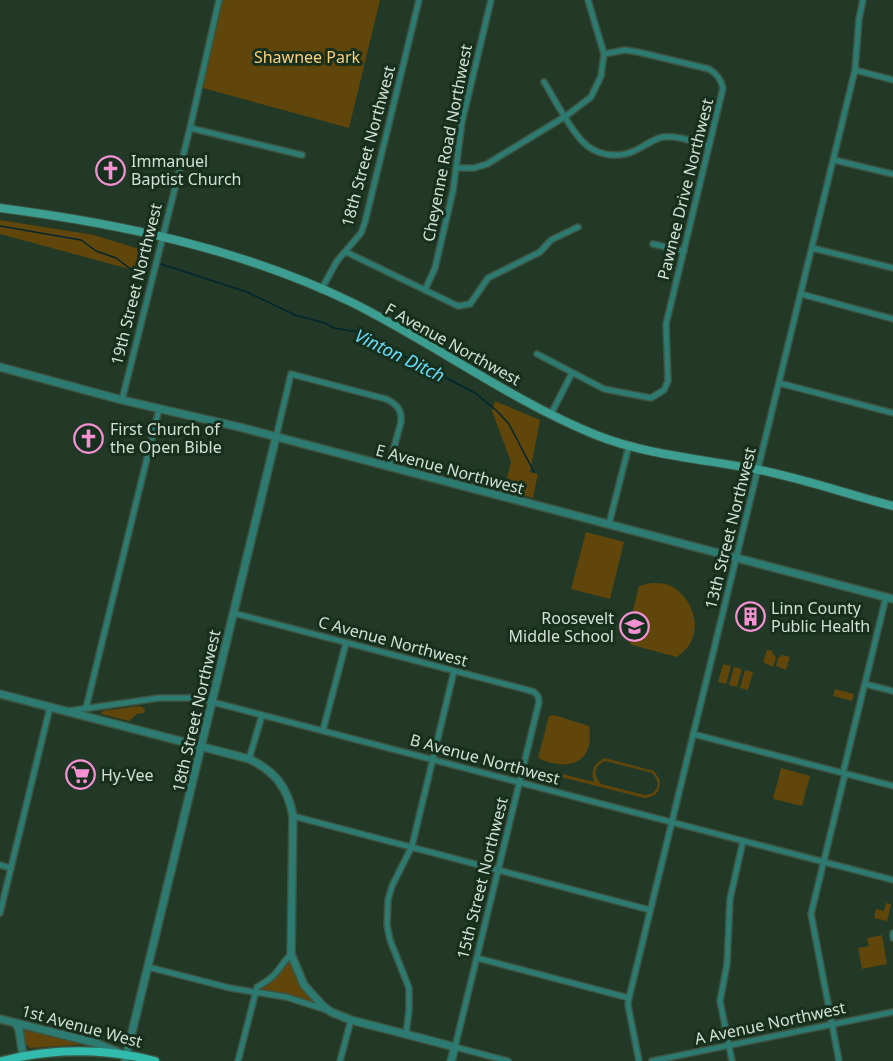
<svg xmlns="http://www.w3.org/2000/svg" width="893" height="1061" font-family="'Noto Sans',sans-serif">
<rect width="100%" height="100%" fill="#213926"/>
<g fill="#60460b" fill-rule="evenodd">
<polygon points="222,0 380,0 349,128 203,88"/>
<polygon points="0,220 94,235 146,251 144,273 0,234"/>
<polygon points="495,401 540,420 530,472 538,474 533,498 504,490 511,462 492,411"/>
<polygon points="586,532 624,542 610,599 571,589"/>
<path d="M 651,583 C 656,583 661,583 666,584 C 690,592 704,625 688,647 C 685,651 680,654 677,657 L 632,645 L 626,638 L 639,586 Z"/>
<polygon points="767,650 771,650 776,658 773,667 763,662"/>
<polygon points="782,655 790,657 786,670 776,666 778,658"/>
<polygon points="723,664 731,666 726,684 718,682"/>
<polygon points="734,667 742,669 737,687 729,685"/>
<polygon points="745,670 753,672 748,690 740,688"/>
<polygon points="835,689 854,694 852,701 833,696"/>
<polygon points="140,706 145,709 144,713 137,714 129,721 101,714 102,711"/>
<path d="M 554,715 L 589,726 C 595,764 568,772 538,758 L 549,716 Z"/>
<path d="M 605,758 L 654,771 L 660,780 C 661,791 655,798 644,798 L 549,774 L 550,771 L 594,782 C 590,771 594,763 605,758 ZM 605,761 L 652,773 C 659,780 660,788 651,794 L 645,795 L 601,784 C 593,776 594,766 605,761 Z"/>
<polygon points="781,768 810,776 802,806 773,799"/>
<polygon points="886,903 891,904 887,921 874,918 876,909 884,911"/>
<polygon points="882,935 887,964 862,969 858,948 869,946 867,938"/>
<polygon points="291,954 297,972 323,1006 256,992"/>
<polygon points="23,1028 88,1044 30,1048 25,1043"/>
</g>
<g fill="none" stroke-linecap="round" stroke-linejoin="round">
<g stroke="#00262f" stroke-width="1.5">
<polyline points="0,226 81,240 96,251 116,258 132,270 139,271 142,269"/>
<polyline points="161,264 247,292 295,315 325,323 334,328 364,333 398,353 475,393 497,411 509,424 534,472"/>
</g>
<defs>
<g id="minor">
<polyline points="855,70 893,80"/>
<path d="M 544,82 C 554,98 569,128 582,141 C 595,155 616,159 634,151 C 644,147 652,139 663,137 C 678,135 694,142 709,146"/>
<polyline points="190,128 302,155"/>
<polyline points="834,160 893,174"/>
<polyline points="457,168 474,168 487,164 566,116 591,97 601,76 604,54 588,0"/>
<polyline points="653,244 684,251"/>
<polyline points="812,248 893,268"/>
<polyline points="346,252 458,306 470,304 488,278 540,252 551,240 578,227"/>
<polyline points="321,290 337,261 361,233 365,222 419,0"/>
<polyline points="425,290 435,268 453,191 462,122 491,0"/>
<polyline points="801,294 893,319"/>
<path d="M 537,354 L 604,389 L 651,398 L 664,390 L 668,381 L 666,324 L 723,88 C 721,79 717,74 709,69 L 638,52 L 625,50 L 604,54"/>
<polyline points="779,383 893,413"/>
<polyline points="122,400 190,128 219,0"/>
<polyline points="551,414 572,373"/>
<path d="M 276,437 L 291,374 L 386,399 C 397,404 402,410 401,422 L 389,466"/>
<polyline points="609,524 629,445"/>
<polyline points="233,613 524,689 534,692 538,696 539,702 455,1047 508,1061"/>
<polyline points="865,684 893,691"/>
<polyline points="86,708 159,409"/>
<polyline points="68,711 159,698 197,698 893,880"/>
<polyline points="323,730 346,643"/>
<polyline points="693,734 893,786"/>
<polyline points="249,759 262,715"/>
<polyline points="843,773 886,597"/>
<polyline points="293,816 650,910"/>
<polyline points="0,865 11,868"/>
<polyline points="0,913 50,707"/>
<polyline points="893,933 893,938"/>
<polyline points="477,958 629,998"/>
<polyline points="148,967 230,988 286,997 327,1010"/>
<polyline points="406,1034 409,1010 409,988 390,940 387,925 388,900 392,886 412,846 454,671"/>
<path d="M 238,1061 L 257,987 C 279,975 276,970 291,954"/>
<polyline points="340,1061 351,1020"/>
<polyline points="639,1061 628,1005 629,998 855,70 859,19 863,0"/>
<polyline points="652,1061 893,1012"/>
<polyline points="732,1061 720,1001 727,964 730,899 743,841"/>
<polyline points="839,1061 811,914 845,774"/>
</g>
<g id="tertiary">
<polyline points="0,367 122,400 239,427 893,599"/>
<path d="M 0,694 L 249,759 C 275,771 288,788 293,816 L 291,954 L 304,985 L 323,1006 L 331,1012 L 351,1020 L 455,1047 L 451,1061"/>
<polyline points="0,1019 96,1043 118,1052"/>
<polyline points="15,1023 19,1029 23,1056"/>
<polyline points="125,1061 276,437"/>
</g>
<path id="secondary" d="M 0,208 C 122,224 242,249 353,303 C 435,344 512,401 596,435 C 646,455 702,459 755,469 C 801,478 847,494 893,506"/>
<path id="primary" d="M 2,1061 C 51,1048 106,1048 155,1061"/>
</defs>
<use href="#minor" stroke="#3d5442" stroke-width="8"/>
<use href="#tertiary" stroke="#3d5442" stroke-width="10"/>
<use href="#secondary" stroke="#3d5442" stroke-width="10"/>
<use href="#primary" stroke="#3d5442" stroke-width="11"/>
<use href="#minor" stroke="#2c7a70" stroke-width="5"/>
<use href="#tertiary" stroke="#2c7a70" stroke-width="7"/>
<use href="#secondary" stroke="#3b9e91" stroke-width="8"/>
<use href="#primary" stroke="#30bbac" stroke-width="8"/>
</g>
<defs>
<symbol id="church-ring" viewBox="-11 -11 22 22"><circle r="9.5" fill="#172f1d" stroke="#f491d3" stroke-width="1.5"/><path d="M-1.2-6h2.4v3.5h3.3v2.4h-3.3V6h-2.4V-.1h-3.3v-2.4h3.3Z" fill="#f491d3"/></symbol>
<symbol id="building-ring" viewBox="-11 -11 22 22"><circle r="9.5" fill="#172f1d" stroke="#f491d3" stroke-width="1.5"/><path d="M-4-6H4V6H1V3H-1V6H-4ZM-2.5-4.3h1.7v1.8h-1.7ZM.8-4.3h1.7v1.8H.8ZM-2.5-1h1.7V.8h-1.7ZM.8-1h1.7V.8H.8Z" fill="#f491d3"/></symbol>
<symbol id="school-ring" viewBox="-11 -11 22 22"><circle r="9.5" fill="#172f1d" stroke="#f491d3" stroke-width="1.5"/><path d="M0-5L7-2L0 1L-7-2ZM-4 1L0 2.5L4 1V4Q0 6-4 4Z" fill="#f491d3"/></symbol>
<symbol id="supermarket-ring" viewBox="-11 -11 22 22"><circle r="9.5" fill="#172f1d" stroke="#f491d3" stroke-width="1.5"/><path d="M-6-5.5h2.5l.6 2H6L4.5 2H-2.5L-4.4-4H-6ZM-1.5 3.2a1.3 1.3 0 1 0 .1 0ZM3 3.2a1.3 1.3 0 1 0 .1 0Z" fill="#f491d3"/></symbol>
</defs>
<g fill-rule="evenodd">
<use href="#church-ring" x="94" y="154" width="33" height="33"/>
<use href="#church-ring" x="72" y="422" width="33" height="33"/>
<use href="#building-ring" x="734" y="600" width="33" height="33"/>
<use href="#school-ring" x="618" y="610" width="33" height="33"/>
<use href="#supermarket-ring" x="64" y="758" width="33" height="33"/>
</g>
<g text-anchor="middle" dominant-baseline="central" stroke-width="6" stroke-linejoin="round" paint-order="stroke">
<g font-size="16" fill="#face7b" stroke="#172f1d">
<text x="307" y="57">Shawnee Park</text>
</g>
<g font-size="16" fill="#d2e0d4" stroke="#172f1d">
<text transform="translate(447 143) rotate(-79)">Cheyenne Road Northwest</text>
<text transform="translate(368 146) rotate(-75)">18th Street Northwest</text>
<text transform="translate(685 189) rotate(-76)">Pawnee Drive Northwest</text>
<text transform="translate(136 284) rotate(-76)">19th Street Northwest</text>
<text transform="translate(453 344) rotate(29)">F Avenue Northwest</text>
<text transform="translate(450 469) rotate(15)">E Avenue Northwest</text>
<text transform="translate(730 528) rotate(-76)">13th Street Northwest</text>
<text transform="translate(393 641) rotate(15)">C Avenue Northwest</text>
<text transform="translate(196 711) rotate(-77)">18th Street Northwest</text>
<text transform="translate(485 759) rotate(15)">B Avenue Northwest</text>
<text transform="translate(482 878) rotate(-76)">15th Street Northwest</text>
<text transform="translate(770 1023) rotate(-12)">A Avenue Northwest</text>
<text transform="translate(82 1026) rotate(15)">1st Avenue West</text>
</g>
<g font-size="16" fill="#d2e0d4" stroke="#172f1d" text-anchor="start">
<text x="131" y="161">Immanuel<tspan x="131" dy="18">Baptist Church</tspan></text>
<text x="110" y="429">First Church of<tspan x="110" dy="18">the Open Bible</tspan></text>
<text x="771" y="608">Linn County<tspan x="771" dy="18">Public Health</tspan></text>
<text x="614" y="618" text-anchor="end">Roosevelt<tspan x="614" dy="18">Middle School</tspan></text>
<text x="101" y="775">Hy-Vee</text>
</g>
<g font-size="18" font-style="italic" fill="#68dcfb" stroke="#172f1d">
<text transform="translate(400 355) rotate(26)">Vinton Ditch</text>
</g>
</g>
</svg>
